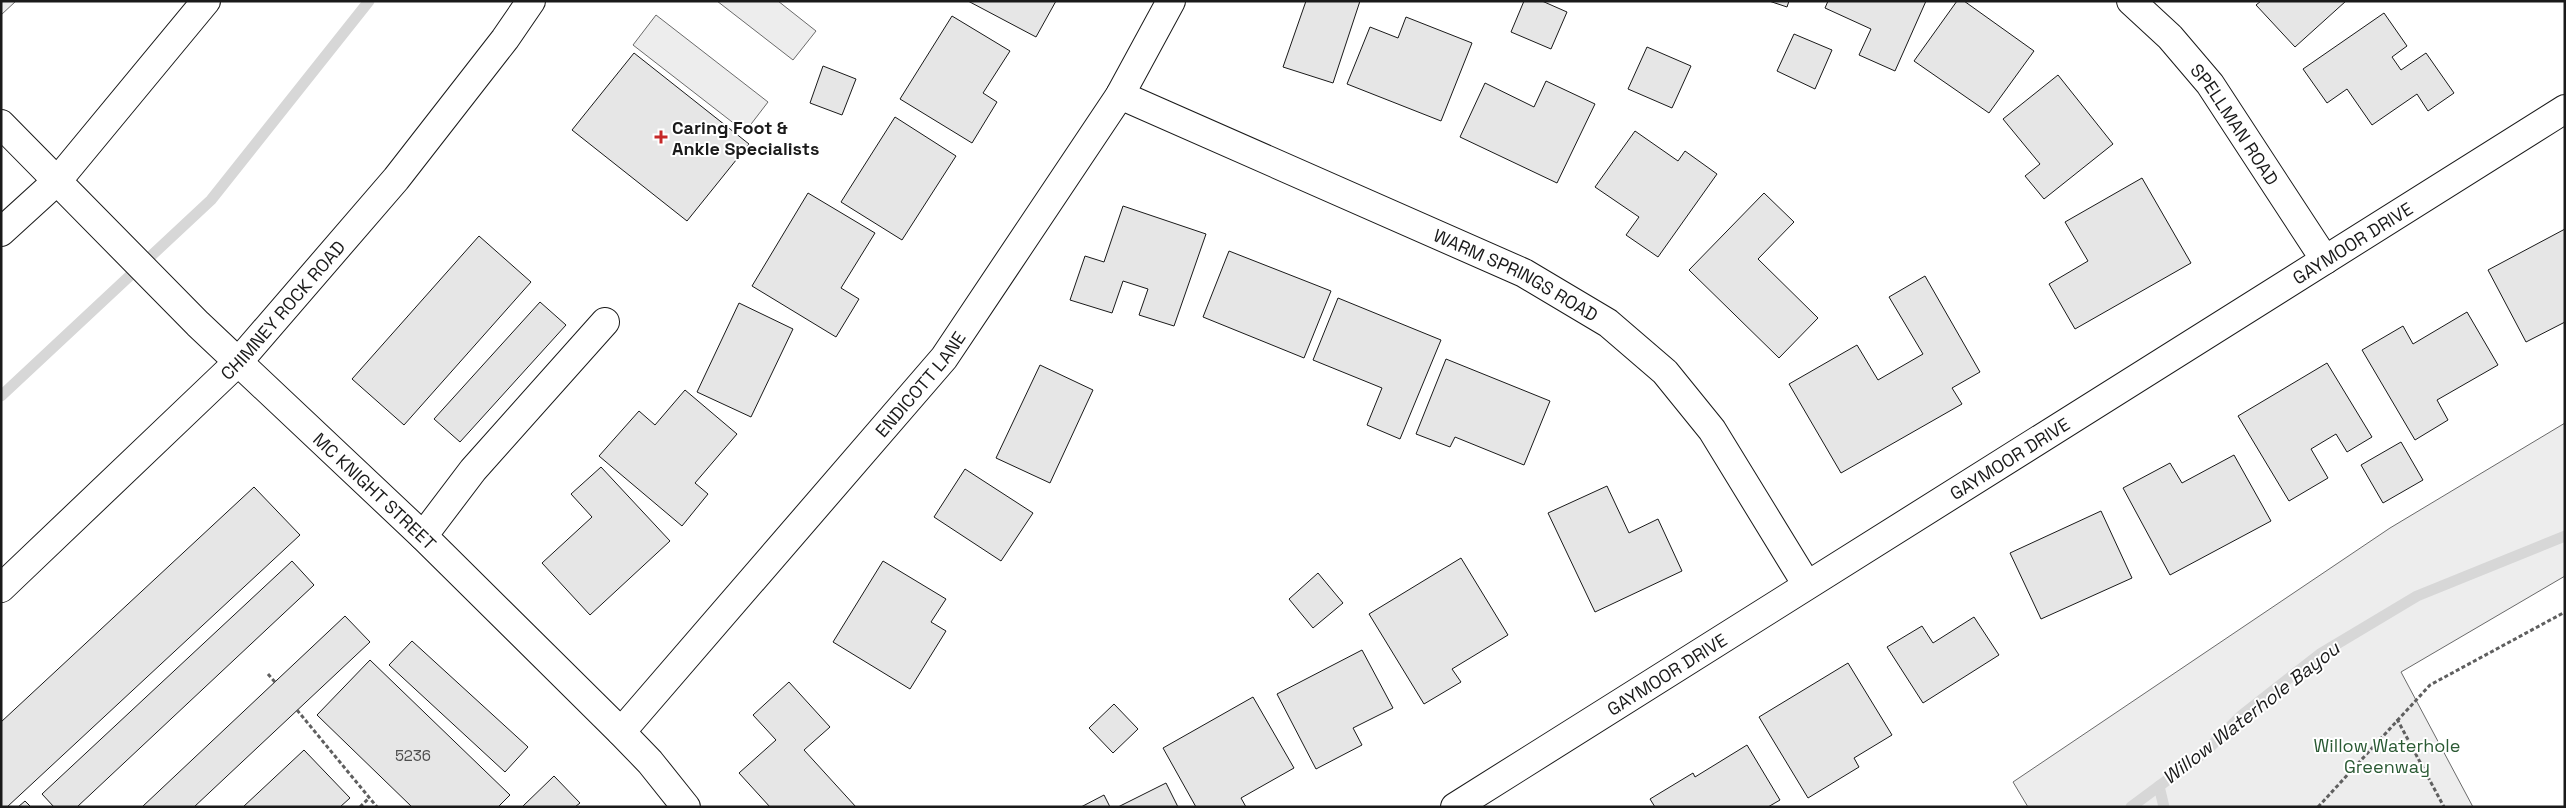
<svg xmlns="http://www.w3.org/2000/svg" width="2566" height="808" font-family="'Space Grotesk',sans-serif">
<rect width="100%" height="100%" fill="#fff"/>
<g fill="#ededed" stroke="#6a6a6a">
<polygon points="1,1 16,1 1,15"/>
<polygon points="717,1 778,1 816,31 793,60"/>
<polygon points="656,15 768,102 745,132 633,45"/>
<polygon points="2565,423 2565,576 2401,672 2473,807 2028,807 2013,782 2390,528"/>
</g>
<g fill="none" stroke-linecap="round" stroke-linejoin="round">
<g stroke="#d7d7d7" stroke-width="11">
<polyline points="1,396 211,200 369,1"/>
<polyline points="2159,786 2164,807"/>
<polyline points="2131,807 2205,752 2242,715 2320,654 2417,596 2565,536"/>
</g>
</g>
<g fill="#e6e6e6" stroke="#1a1a1a">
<polygon points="968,1 1056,1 1036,37"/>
<polygon points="1306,1 1360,1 1333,83 1283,67"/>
<polygon points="1524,1 1542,1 1567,12 1551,49 1511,32"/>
<polygon points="1769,1 1789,1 1787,7"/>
<polygon points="1828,1 1926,1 1895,71 1859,55 1871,29 1825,8"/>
<polygon points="1957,1 1964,1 2034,51 1989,113 1914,61"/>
<polygon points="2261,1 2346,1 2295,47 2256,5"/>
<polygon points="2384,13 2407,46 2392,57 2401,70 2426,53 2454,93 2428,111 2417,94 2372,125 2347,89 2327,103 2303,69"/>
<polygon points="952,16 1010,51 983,93 997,102 972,143 900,99"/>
<polygon points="1406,17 1472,43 1441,121 1347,84 1370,27 1398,38"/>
<polygon points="1794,34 1832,50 1815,89 1777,71"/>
<polygon points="1647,47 1691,66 1672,108 1628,89"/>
<polygon points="634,53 749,144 687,221 572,130"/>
<polygon points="823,66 856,79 842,115 810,103"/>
<polygon points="2058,75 2113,144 2044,199 2025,176 2040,164 2003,119"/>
<polygon points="1546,81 1595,104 1557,183 1460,137 1485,83 1534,107"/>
<polygon points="895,117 956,156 902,240 841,202"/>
<polygon points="1635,131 1678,161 1685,151 1717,174 1658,257 1626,235 1639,217 1595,187"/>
<polygon points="2142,178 2191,263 2075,329 2049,284 2088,261 2065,222"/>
<polygon points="808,193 875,233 841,288 859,299 836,337 752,286"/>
<polygon points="1764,193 1794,222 1758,259 1818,318 1779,358 1689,270"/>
<polygon points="1123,206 1206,234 1174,326 1139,315 1148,289 1123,281 1112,313 1070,300 1085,256 1104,262"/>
<polygon points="2565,229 2565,322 2526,342 2488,270"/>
<polygon points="479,236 531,282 404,425 352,379"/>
<polygon points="1229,251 1331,291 1304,358 1203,317"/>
<polygon points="1925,276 1980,372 1952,388 1962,404 1841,473 1789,384 1857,345 1878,380 1923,354 1889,297"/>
<polygon points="1338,298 1441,340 1400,439 1367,425 1382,388 1313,360"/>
<polygon points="540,302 566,325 460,442 434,419"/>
<polygon points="739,303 793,329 751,417 697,392"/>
<polygon points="2467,312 2498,365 2437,400 2448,420 2415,440 2362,350 2403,326 2413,344"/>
<polygon points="1446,359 1550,401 1524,465 1455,437 1450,447 1416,434"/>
<polygon points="2327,363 2372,437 2347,452 2336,434 2311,449 2328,478 2289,501 2238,416"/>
<polygon points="1040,365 1093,390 1050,483 996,458"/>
<polygon points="685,390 737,434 695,483 708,494 682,526 599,456 639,411 655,425"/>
<polygon points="2401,442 2423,480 2383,503 2361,465"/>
<polygon points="2234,455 2271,521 2170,575 2123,488 2170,463 2182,483"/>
<polygon points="601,467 670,541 590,615 542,563 592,517 571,494"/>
<polygon points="965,469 1033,513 1001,561 934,517"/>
<polygon points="1607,486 1629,533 1658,519 1682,571 1595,612 1548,513"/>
<polygon points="254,487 300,535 7,807 1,807 1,722"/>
<polygon points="2101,511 2132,578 2041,619 2010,553"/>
<polygon points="1461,558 1508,635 1452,669 1461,682 1424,704 1369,614"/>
<polygon points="292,561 314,585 77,807 54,807 42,794"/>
<polygon points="883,561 946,599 931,622 946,631 910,689 833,642"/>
<polygon points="1318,573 1343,603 1313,628 1289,599"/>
<polygon points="345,616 370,642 194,807 142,807"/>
<polygon points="1974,617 1999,655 1923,703 1887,647 1922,626 1933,643"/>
<polygon points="412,641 528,747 505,772 389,665"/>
<polygon points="1362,650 1393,708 1353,728 1362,745 1316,769 1277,694"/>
<polygon points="370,660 510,795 498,807 412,807 317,715"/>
<polygon points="1848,663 1892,735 1854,758 1859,767 1808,798 1759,717"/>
<polygon points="789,682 830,727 804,750 856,807 770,807 739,773 776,740 753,715"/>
<polygon points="1253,697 1294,768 1241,798 1246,807 1196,807 1163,748"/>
<polygon points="1114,704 1138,729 1113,753 1089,728"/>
<polygon points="1747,745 1780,800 1768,807 1655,807 1650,799 1693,773 1695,777"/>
<polygon points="304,750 350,798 340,807 243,807"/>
<polygon points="554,776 580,803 575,807 522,807"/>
<polygon points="1166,783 1178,807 1118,807"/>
<polygon points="1104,795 1110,807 1081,807"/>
<polygon points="25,801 31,807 18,807"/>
</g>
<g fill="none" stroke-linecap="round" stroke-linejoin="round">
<defs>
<g id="minor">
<path id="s1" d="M 2131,1 L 2170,37 L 2210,84 L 2325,260"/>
<path id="s2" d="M 1120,95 L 1524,273 L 1608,323 L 1665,372 L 1712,430 L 1807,585"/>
<path id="s3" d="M 1,124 L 198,324 L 423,536 L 621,732 L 650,762 L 686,807"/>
<polyline points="423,536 473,470 605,322"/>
<path id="s4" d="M 621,732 L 944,358 L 1120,95 L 1171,1"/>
<path id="s5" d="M 1455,807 L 2565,109"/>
</g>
<g id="major">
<polyline points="1,232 58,180 206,1"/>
<path id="s6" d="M 1,588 L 239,361 L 396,179 L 505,39 L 531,1"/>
</g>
</defs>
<use href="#minor" stroke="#1a1a1a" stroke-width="30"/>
<use href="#major" stroke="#1a1a1a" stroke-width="30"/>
<g stroke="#5f5f5f" stroke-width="3" stroke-dasharray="4 2.5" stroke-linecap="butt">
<polyline points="268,674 275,682"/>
<polyline points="297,710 377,807"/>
<polyline points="2397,719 2444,807"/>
<polyline points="360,807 369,798"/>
<polyline points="2318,807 2430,685 2565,612"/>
</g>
<use href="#minor" stroke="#fff" stroke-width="28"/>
<use href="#major" stroke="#fff" stroke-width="28"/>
</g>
<path fill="#c62828" stroke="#fff" stroke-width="2" d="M658.5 129.5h5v5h5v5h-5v5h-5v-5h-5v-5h5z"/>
<g text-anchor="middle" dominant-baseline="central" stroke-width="4" stroke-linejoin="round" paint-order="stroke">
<g font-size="15" fill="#4d4d4d">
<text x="413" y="755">5236</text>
</g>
<g font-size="18" fill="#1a1a1a" stroke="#fff">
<text stroke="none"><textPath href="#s1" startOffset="162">SPELLMAN ROAD</textPath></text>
<text stroke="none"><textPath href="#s5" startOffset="1060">GAYMOOR DRIVE</textPath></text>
<text stroke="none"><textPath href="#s2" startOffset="435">WARM SPRINGS ROAD</textPath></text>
<text stroke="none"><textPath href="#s6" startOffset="396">CHIMNEY ROCK ROAD</textPath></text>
<text stroke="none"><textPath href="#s4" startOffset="459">ENDICOTT LANE</textPath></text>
<text stroke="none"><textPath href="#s5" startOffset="655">GAYMOOR DRIVE</textPath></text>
<text stroke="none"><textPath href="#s3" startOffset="524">MC KNIGHT STREET</textPath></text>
<text stroke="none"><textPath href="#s5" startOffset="250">GAYMOOR DRIVE</textPath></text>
</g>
<g font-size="18" font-weight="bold" fill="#1a1a1a" stroke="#fff" text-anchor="start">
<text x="672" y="127">Caring Foot &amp;<tspan x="672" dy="21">Ankle Specialists</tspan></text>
</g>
<g font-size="18" fill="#2b5a34" stroke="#fff">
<text x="2387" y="745">Willow Waterhole<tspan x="2387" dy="21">Greenway</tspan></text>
</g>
<g font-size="19" font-style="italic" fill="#1a1a1a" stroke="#fff">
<text transform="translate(2251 713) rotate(-38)">Willow Waterhole Bayou</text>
</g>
</g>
<rect width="2566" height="808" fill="none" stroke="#1a1a1a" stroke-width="5"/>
</svg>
